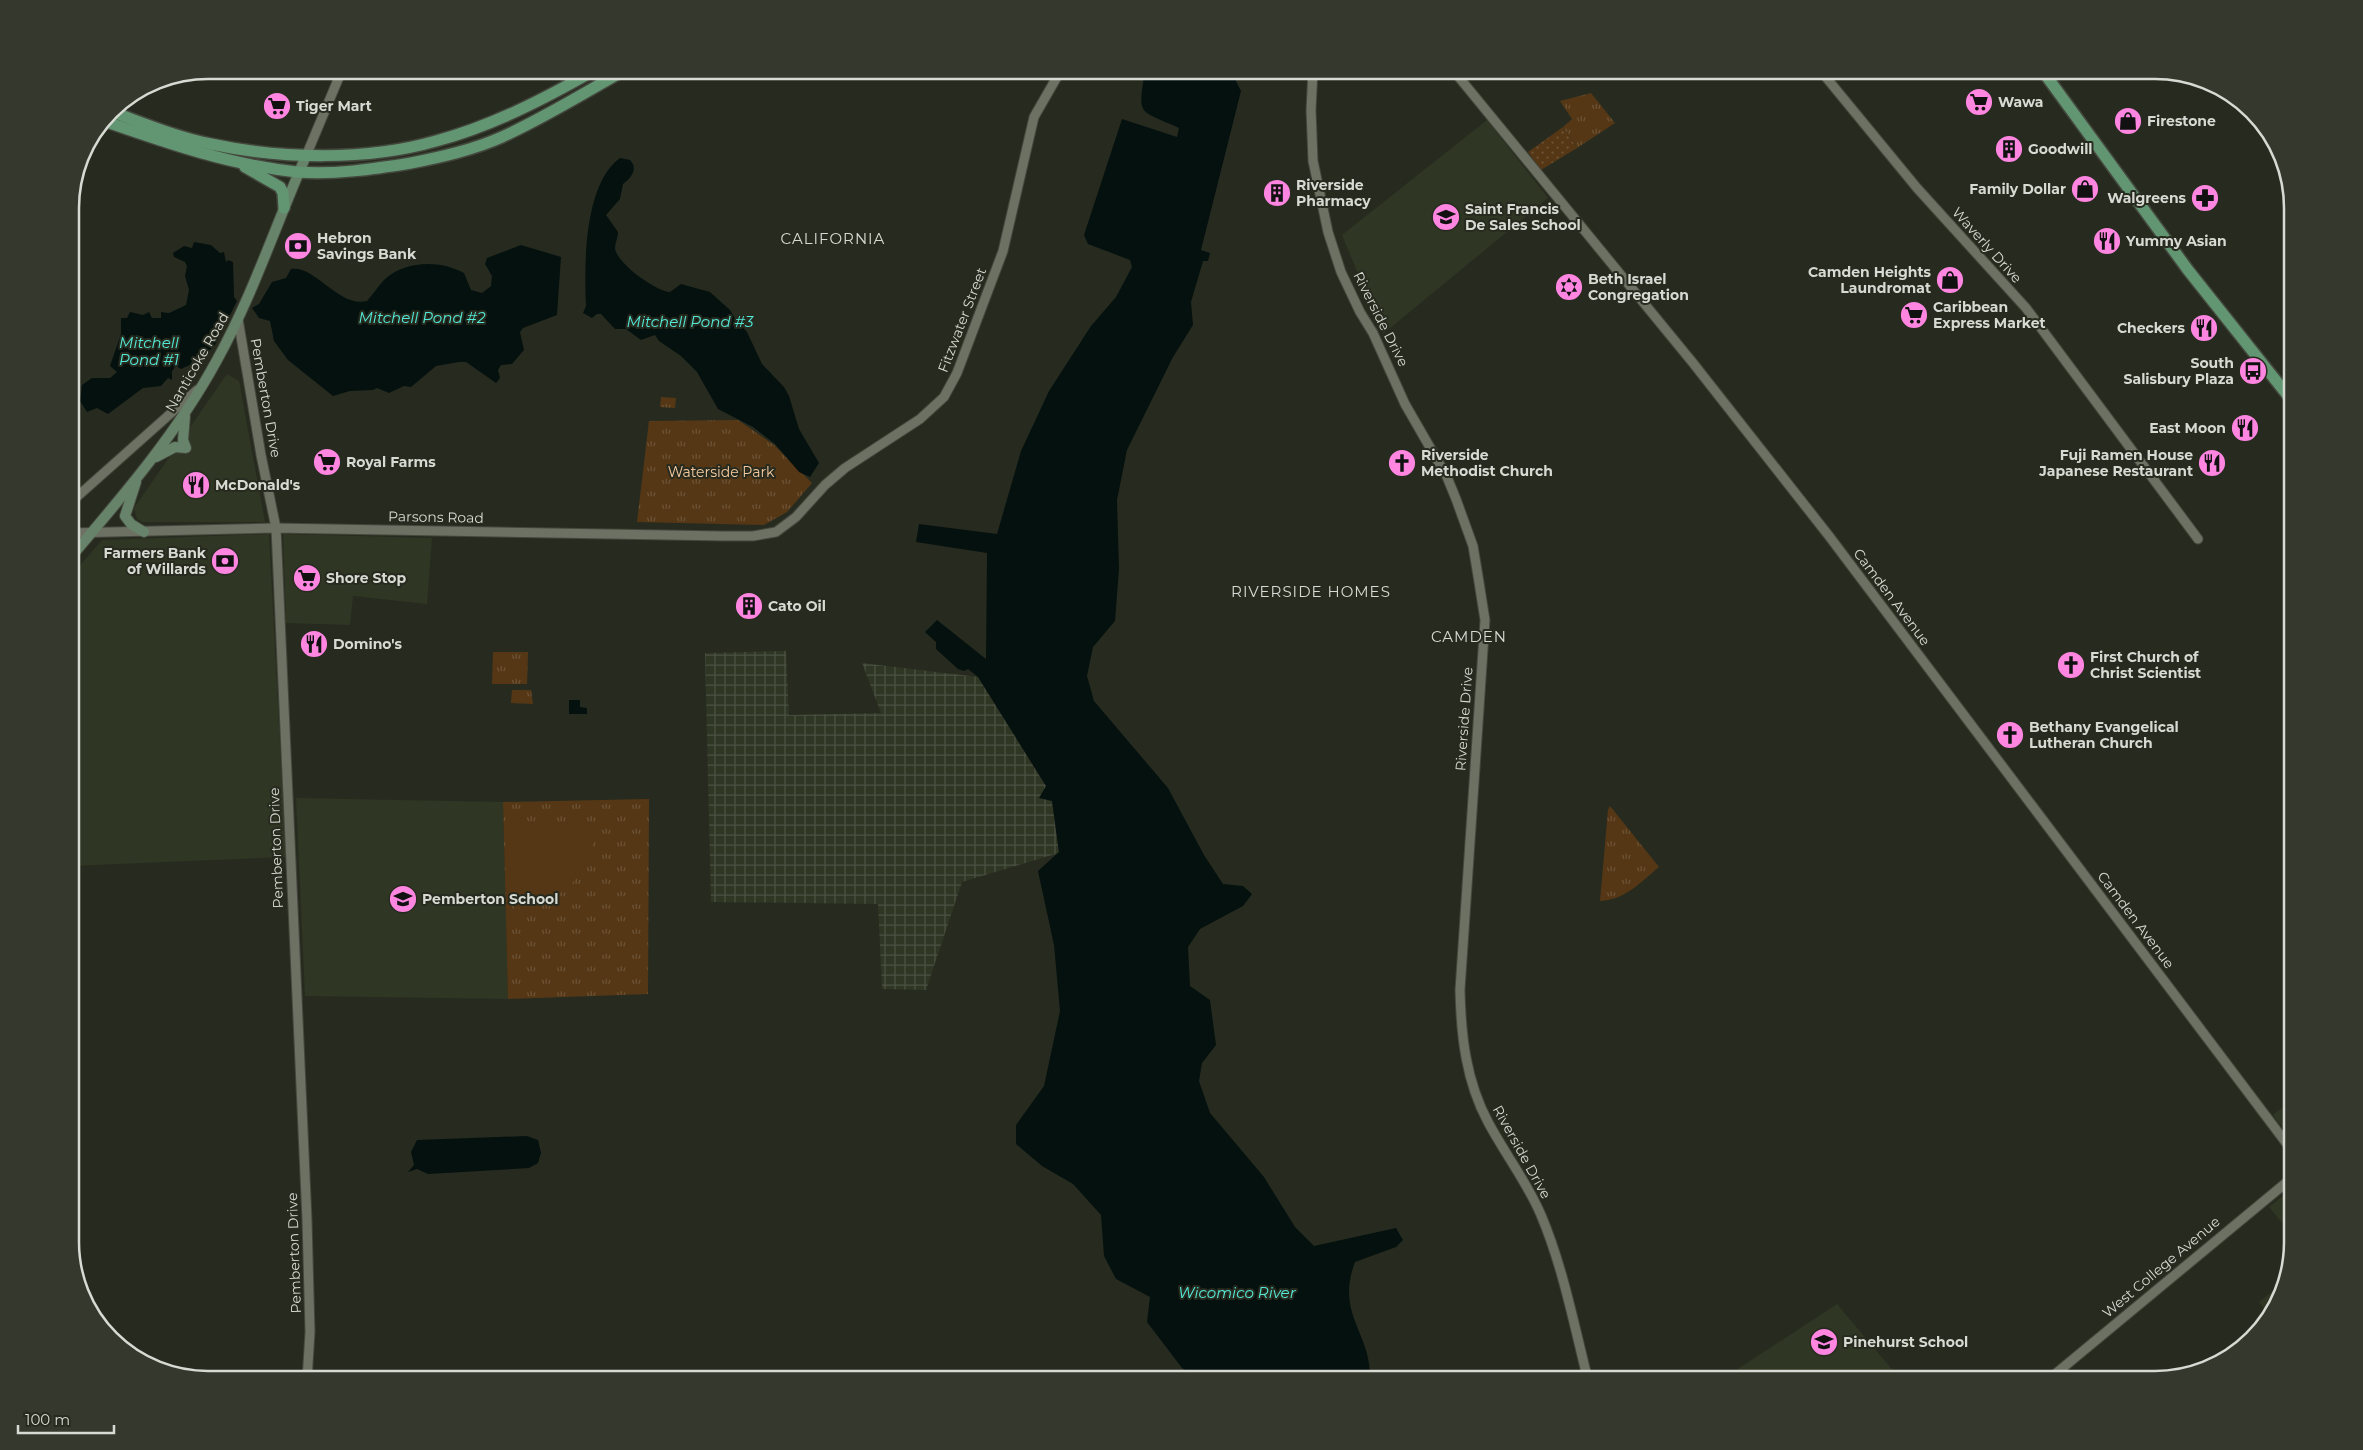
<svg xmlns="http://www.w3.org/2000/svg" width="2363" height="1450" font-family="Montserrat,sans-serif">
<defs>
<pattern id="industrial-grid" width="8" height="8" patternUnits="userSpaceOnUse" patternTransform="scale(1.25)"><rect width="8" height="8" fill="#2f3624"/><path d="M0 4h8M4 0v8" fill="none" stroke="#4c5243"/></pattern>
<pattern id="grass-dots" width="8" height="8" patternUnits="userSpaceOnUse" patternTransform="scale(1.25)"><rect width="8" height="8" fill="#553715"/><path d="M2 2h.1M6 6h.1" fill="none" stroke="#6d5336" stroke-width="1.8" stroke-linecap="round"/></pattern>
<pattern id="park-tufts" width="24" height="20" patternUnits="userSpaceOnUse" patternTransform="scale(1.25)"><rect width="24" height="20" fill="#553715"/><path d="M3 7l-1-3M5 7V3M7 7l1-3M15 17l-1-3M17 17v-4M19 17l1-3" fill="none" stroke="#6d5336"/></pattern>
</defs>
<rect width="100%" height="100%" fill="#272b1f"/>
<g fill="#2f3624">
<polygon points="1487,120 1548,198 1383,334 1342,235"/>
<polygon points="227,374 239,381 265,522 143,522 137,519 134,508"/>
<polygon points="269,534 286,857 70,866 70,577 102,540"/>
<polygon points="283,534 432,538 427,604 353,596 350,625 286,623"/>
<polygon points="296,798 503,802 508,999 305,996"/>
<polygon points="2293,1099 2293,1141 2273,1115"/>
<polygon points="2293,1188 2293,1215 2282,1223 2269,1207"/>
<polygon points="2282,1284 2274,1311 2269,1316 2259,1302"/>
<polygon points="1837,1304 1901,1380 1721,1380"/>
</g>
<polygon fill="url(#industrial-grid)" points="786,651 789,715 881,713 862,663 978,677 1046,786 1052,801 1059,853 962,882 926,990 882,989 878,904 711,902 705,653"/>
<polygon fill="url(#grass-dots)" points="1563,127 1577,148 1541,170 1528,152"/>
<g fill="url(#park-tufts)">
<polygon points="1591,93 1615,123 1577,148 1563,127 1572,119 1560,101"/>
<polygon points="661,397 676,398 675,408 660,407"/>
<polygon points="738,420 774,445 812,483 787,512 764,525 637,522 649,421"/>
<polygon points="493,652 528,652 527,684 492,684"/>
<polygon points="512,690 531,690 533,704 511,703"/>
<polygon points="649,799 648,994 508,999 503,802"/>
<path d="M 1610,806 L 1659,867 C 1641,882 1625,900 1600,901 L 1608,810 Z"/>
</g>
<path fill="#553715" d="M 511,822 L 594,824 C 595,873 560,905 514,909 L 508,861 L 507,826 Z"/>
<g fill="#05110f">
<path d="M 1145,70 L 1236,70 L 1236,81 L 1241,91 L 1201,250 L 1210,253 L 1208,261 L 1203,261 L 1191,302 L 1193,325 L 1173,357 L 1127,450 L 1117,500 L 1119,569 L 1115,621 L 1093,647 L 1087,676 L 1094,701 L 1168,788 L 1204,855 L 1223,884 L 1243,886 L 1252,894 L 1243,906 L 1200,929 L 1188,947 L 1190,986 L 1210,1000 L 1216,1045 L 1202,1063 L 1199,1081 L 1210,1113 L 1264,1177 L 1295,1227 L 1314,1246 L 1396,1228 L 1403,1240 L 1396,1247 L 1355,1262 C 1335,1315 1372,1333 1370,1380 L 1200,1380 L 1182,1368 L 1147,1322 L 1150,1297 L 1116,1279 L 1104,1256 L 1101,1215 L 1073,1184 L 1042,1166 L 1016,1144 L 1016,1125 L 1044,1086 L 1060,1011 L 1054,945 L 1038,871 L 1059,852 L 1052,801 L 1039,798 L 1046,786 L 978,677 L 968,669 L 964,671 L 958,669 L 936,649 L 936,642 L 925,632 L 937,620 L 986,659 L 987,553 L 916,542 L 919,524 L 997,534 L 1021,451 L 1049,391 L 1091,326 L 1116,297 L 1132,267 L 1130,260 L 1088,244 L 1084,235 L 1122,119 L 1177,137 L 1179,128 C 1137,109 1138,117 1145,70 Z"/>
<path d="M 620,158 L 630,160 C 639,169 630,179 623,184 L 620,199 L 606,215 L 618,232 C 618,238 615,243 615,248 C 616,263 657,292 670,292 L 681,284 L 710,292 L 730,310 L 736,320 L 747,332 L 762,364 L 784,387 L 789,396 L 799,429 L 819,463 L 810,477 L 799,472 L 775,444 L 753,427 L 718,409 L 697,372 L 681,356 L 659,341 L 655,335 L 641,340 L 626,329 L 615,329 L 601,314 L 597,314 L 592,318 L 583,313 L 586,306 C 584,264 584,184 620,158 Z"/>
<polygon points="194,242 211,245 220,253 224,252 226,262 228,260 233,262 234,297 237,301 215,345 207,353 194,357 190,365 181,369 176,366 172,371 172,380 168,378 161,386 143,388 108,414 97,408 87,412 80,401 82,385 92,378 110,378 117,372 110,366 121,334 121,318 127,318 130,312 143,315 149,312 152,318 161,318 161,312 169,313 186,305 189,290 185,276 187,266 185,262 174,257 173,253 184,246 192,248"/>
<path d="M 521,245 L 561,257 L 557,315 L 523,328 L 520,332 L 524,350 L 512,364 L 501,365 L 498,370 L 500,378 L 496,383 L 466,362 L 459,362 L 436,366 L 411,387 L 404,386 L 389,393 L 377,388 L 373,390 L 350,391 L 333,396 L 288,360 L 274,341 L 270,321 L 259,318 L 252,308 L 259,304 L 272,282 L 286,278 L 291,269 C 316,265 338,308 367,301 C 373,294 379,285 385,279 C 406,260 441,260 464,273 L 471,290 L 482,293 L 491,286 L 492,276 L 485,264 L 487,258 Z"/>
<polygon points="569,700 580,700 580,707 587,708 587,714 569,714"/>
<polygon points="527,1136 538,1140 541,1153 538,1163 529,1168 428,1174 417,1169 408,1172 414,1165 411,1152 417,1140"/>
</g>
<g fill="none" stroke-linecap="round" stroke-linejoin="round">
<defs>
<g id="tertiary">
<path d="M 1313,70 L 1311,110 L 1313,161 L 1328,232 L 1341,272 L 1360,312 L 1373,333 L 1405,404 L 1447,477 L 1456,499 L 1473,546 L 1478,576 L 1485,620 L 1460,990 C 1461,1036 1466,1081 1488,1122 C 1505,1154 1527,1182 1541,1215 C 1563,1267 1574,1325 1588,1380"/>
<polyline points="1453,70 1693,363 1829,536 2293,1152"/>
<polyline points="1820,70 1917,188 2026,308 2198,539"/>
<polyline points="306,156 342,70"/>
<polyline points="238,319 261,455 276,528 307,1220 310,1332 307,1380"/>
<polyline points="70,503 197,390"/>
<polyline points="70,533 276,528 723,536 753,536 776,532 796,517 825,485 845,468 920,419 944,397 957,373 1003,251 1034,117 1061,70"/>
<polyline points="2048,1380 2293,1177"/>
</g>
<g id="secondary">
<polyline points="156,457 175,447 186,448 183,440 185,416"/>
<polyline points="136,482 125,516 131,524 144,532"/>
<path d="M 70,558 C 123,496 178,432 217,360 C 253,295 276,224 306,156"/>
</g>
<g id="primary">
<polyline points="2042,70 2188,270 2293,402"/>
<path d="M 110,111 C 143,123 176,137 211,144 C 281,159 367,161 436,141 C 492,126 544,99 595,70"/>
<path d="M 104,121 C 167,143 230,165 297,172 C 334,175 374,169 411,163 C 441,157 473,150 502,137 C 544,118 584,93 625,70"/>
<polyline points="245,167 280,187 283,193 284,208"/>
</g>
</defs>
<use href="#tertiary" stroke="#44473d" stroke-width="11"/>
<use href="#secondary" stroke="#44473d" stroke-width="12"/>
<use href="#primary" stroke="#44473d" stroke-width="14"/>
<use href="#tertiary" stroke="#6c7164" stroke-width="9"/>
<use href="#secondary" stroke="#67846b" stroke-width="10"/>
<use href="#primary" stroke="#629672" stroke-width="11"/>
</g>
<defs>
<symbol id="supermarket-disc" viewBox="-11 -11 22 22"><circle r="9.5" fill="#fe85e0" stroke="#272b1f"/><path d="M-6-5.5h2.5l.6 2H6L4.5 2H-2.5L-4.4-4H-6ZM-1.5 3.2a1.3 1.3 0 1 0 .1 0ZM3 3.2a1.3 1.3 0 1 0 .1 0Z" fill="#111"/></symbol>
<symbol id="shop-disc" viewBox="-11 -11 22 22"><circle r="9.5" fill="#fe85e0" stroke="#272b1f"/><path d="M-5-2.5h2.3a2.7 3.5 0 0 1 5.4 0H5L5.5 6h-11ZM-1.5-2.5h3a1.5 2.3 0 0 0-3 0Z" fill="#111"/></symbol>
<symbol id="building-disc" viewBox="-11 -11 22 22"><circle r="9.5" fill="#fe85e0" stroke="#272b1f"/><path d="M-4-6H4V6H1V3H-1V6H-4ZM-2.5-4.3h1.7v1.8h-1.7ZM.8-4.3h1.7v1.8H.8ZM-2.5-1h1.7V.8h-1.7ZM.8-1h1.7V.8H.8Z" fill="#111"/></symbol>
<symbol id="pharmacy-disc" viewBox="-11 -11 22 22"><circle r="9.5" fill="#fe85e0" stroke="#272b1f"/><path d="M-2-6h4v4h4v4h-4v4h-4v-4h-4v-4h4Z" fill="#111"/></symbol>
<symbol id="school-disc" viewBox="-11 -11 22 22"><circle r="9.5" fill="#fe85e0" stroke="#272b1f"/><path d="M0-5L7-2L0 1L-7-2ZM-4 1L0 2.5L4 1V4Q0 6-4 4Z" fill="#111"/></symbol>
<symbol id="restaurant-disc" viewBox="-11 -11 22 22"><circle r="9.5" fill="#fe85e0" stroke="#272b1f"/><path d="M-5-6h1v4h1v-4h1v4h1v-4h1v5L-1.5 .5V6h-2V.5L-5-1ZM5-6V6H3V1.5H1.5Q1.5-4 5-6Z" fill="#111"/></symbol>
<symbol id="bank-disc" viewBox="-11 -11 22 22"><circle r="9.5" fill="#fe85e0" stroke="#272b1f"/><path d="M-6-4H6V4H-6ZM0-2.3a2.3 2.3 0 1 0 0 4.6a2.3 2.3 0 1 0 0-4.6Z" fill="#111"/></symbol>
<symbol id="synagogue-disc" viewBox="-11 -11 22 22"><circle r="9.5" fill="#fe85e0" stroke="#272b1f"/><path d="M0-6.5L5.6 3.2H-5.6ZM0 6.5L5.6-3.2H-5.6Z" fill="#111"/></symbol>
<symbol id="bus-disc" viewBox="-11 -11 22 22"><circle r="9.5" fill="#fe85e0" stroke="#272b1f"/><path d="M-5-6H5V4H4V6H2V4H-2V6H-4V4H-5ZM-3.5-4V0h7V-4ZM-3.5 1.2v1.5H-2V1.2ZM2 1.2v1.5H3.5V1.2Z" fill="#111"/></symbol>
<symbol id="church-disc" viewBox="-11 -11 22 22"><circle r="9.5" fill="#fe85e0" stroke="#272b1f"/><path d="M-1.2-6h2.4v3.5h3.3v2.4h-3.3V6h-2.4V-.1h-3.3v-2.4h3.3Z" fill="#111"/></symbol>
</defs>
<g fill-rule="evenodd">
<use href="#supermarket-disc" x="1963" y="86" width="32" height="32"/>
<use href="#supermarket-disc" x="261" y="90" width="32" height="32"/>
<use href="#shop-disc" x="2112" y="105" width="32" height="32"/>
<use href="#building-disc" x="1993" y="133" width="32" height="32"/>
<use href="#shop-disc" x="2069" y="173" width="32" height="32"/>
<use href="#building-disc" x="1261" y="177" width="32" height="32"/>
<use href="#pharmacy-disc" x="2189" y="182" width="32" height="32"/>
<use href="#school-disc" x="1430" y="201" width="32" height="32"/>
<use href="#restaurant-disc" x="2091" y="225" width="32" height="32"/>
<use href="#bank-disc" x="282" y="230" width="32" height="32"/>
<use href="#shop-disc" x="1934" y="264" width="32" height="32"/>
<use href="#synagogue-disc" x="1553" y="271" width="32" height="32"/>
<use href="#supermarket-disc" x="1898" y="299" width="32" height="32"/>
<use href="#restaurant-disc" x="2188" y="312" width="32" height="32"/>
<use href="#bus-disc" x="2237" y="355" width="32" height="32"/>
<use href="#restaurant-disc" x="2229" y="412" width="32" height="32"/>
<use href="#supermarket-disc" x="311" y="446" width="32" height="32"/>
<use href="#church-disc" x="1386" y="447" width="32" height="32"/>
<use href="#restaurant-disc" x="2196" y="447" width="32" height="32"/>
<use href="#restaurant-disc" x="180" y="469" width="32" height="32"/>
<use href="#bank-disc" x="209" y="545" width="32" height="32"/>
<use href="#supermarket-disc" x="291" y="562" width="32" height="32"/>
<use href="#building-disc" x="733" y="590" width="32" height="32"/>
<use href="#restaurant-disc" x="298" y="628" width="32" height="32"/>
<use href="#church-disc" x="2055" y="649" width="32" height="32"/>
<use href="#church-disc" x="1994" y="719" width="32" height="32"/>
<use href="#school-disc" x="387" y="883" width="32" height="32"/>
<use href="#school-disc" x="1808" y="1326" width="32" height="32"/>
</g>
<g text-anchor="middle" dominant-baseline="central" stroke-width="4" stroke-linejoin="round" paint-order="stroke">
<g font-size="14" font-weight="bold" fill="#d7dad2" stroke="#272b1f" text-anchor="start">
<text x="1998" y="102">Wawa</text>
<text x="296" y="106">Tiger Mart</text>
<text x="2147" y="121">Firestone</text>
<text x="2028" y="149">Goodwill</text>
<text x="1296" y="185">Riverside<tspan x="1296" dy="16">Pharmacy</tspan></text>
<text x="2066" y="189" text-anchor="end">Family Dollar</text>
<text x="2186" y="198" text-anchor="end">Walgreens</text>
<text x="1465" y="209">Saint Francis<tspan x="1465" dy="16">De Sales School</tspan></text>
<text x="317" y="238">Hebron<tspan x="317" dy="16">Savings Bank</tspan></text>
<text x="2126" y="241">Yummy Asian</text>
<text x="1931" y="272" text-anchor="end">Camden Heights<tspan x="1931" dy="16">Laundromat</tspan></text>
<text x="1588" y="279">Beth Israel<tspan x="1588" dy="16">Congregation</tspan></text>
<text x="1933" y="307">Caribbean<tspan x="1933" dy="16">Express Market</tspan></text>
<text x="2185" y="328" text-anchor="end">Checkers</text>
<text x="2234" y="363" text-anchor="end">South<tspan x="2234" dy="16">Salisbury Plaza</tspan></text>
<text x="2226" y="428" text-anchor="end">East Moon</text>
<text x="1421" y="455">Riverside<tspan x="1421" dy="16">Methodist Church</tspan></text>
<text x="2193" y="455" text-anchor="end">Fuji Ramen House<tspan x="2193" dy="16">Japanese Restaurant</tspan></text>
<text x="346" y="462">Royal Farms</text>
<text x="215" y="485">McDonald's</text>
<text x="206" y="553" text-anchor="end">Farmers Bank<tspan x="206" dy="16">of Willards</tspan></text>
<text x="326" y="578">Shore Stop</text>
<text x="768" y="606">Cato Oil</text>
<text x="333" y="644">Domino's</text>
<text x="2090" y="657">First Church of<tspan x="2090" dy="16">Christ Scientist</tspan></text>
<text x="2029" y="727">Bethany Evangelical<tspan x="2029" dy="16">Lutheran Church</tspan></text>
<text x="422" y="899">Pemberton School</text>
<text x="1843" y="1342">Pinehurst School</text>
</g>
<g font-size="14" fill="#d7dad2" stroke="#272b1f">
<text transform="translate(1987 245) rotate(48)">Waverly Drive</text>
<text transform="translate(1381 319) rotate(63)">Riverside Drive</text>
<text transform="translate(962 320) rotate(-69)">Fitzwater Street</text>
<text transform="translate(197 362) rotate(-60)">Nanticoke Road</text>
<text transform="translate(266 398) rotate(80)">Pemberton Drive</text>
<text transform="translate(436 517) rotate(1)">Parsons Road</text>
<text transform="translate(1892 597) rotate(53)">Camden Avenue</text>
<text transform="translate(1464 719) rotate(-86)">Riverside Drive</text>
<text transform="translate(276 848) rotate(-92)">Pemberton Drive</text>
<text transform="translate(2136 920) rotate(53)">Camden Avenue</text>
<text transform="translate(1522 1152) rotate(61)">Riverside Drive</text>
<text transform="translate(294 1253) rotate(-92)">Pemberton Drive</text>
<text transform="translate(2161 1267) rotate(-40)">West College Avenue</text>
</g>
<g font-size="14" fill="#f7ca9e" stroke="#272b1f">
<text x="721" y="472">Waterside Park</text>
</g>
<g font-size="15" letter-spacing="1" fill="#d7dad2" stroke="#272b1f">
<text x="833" y="238">CALIFORNIA</text>
<text x="1311" y="591">RIVERSIDE HOMES</text>
<text x="1469" y="636">CAMDEN</text>
</g>
<g font-size="15" font-style="italic" fill="#53ead8" stroke="#272b1f">
<text x="422" y="317">Mitchell Pond #2</text>
<text x="690" y="321">Mitchell Pond #3</text>
<text x="149" y="342">Mitchell<tspan x="149" dy="17">Pond #1</tspan></text>
<text x="1237" y="1292">Wicomico River</text>
</g>
</g>
<path d="M0 0H2363V1450H0ZM208 79H2155A129 129 0 0 1 2284 208V1242A129 129 0 0 1 2155 1371H208A129 129 0 0 1 79 1242V208A129 129 0 0 1 208 79Z" fill="#35392d" fill-rule="evenodd"/>
<path fill="none" stroke="#d7dad2" stroke-width="2.5" d="M208 79H2155A129 129 0 0 1 2284 208V1242A129 129 0 0 1 2155 1371H208A129 129 0 0 1 79 1242V208A129 129 0 0 1 208 79Z"/>
<path d="M18 1425v8h96v-8" fill="none" stroke="#d7dad2" stroke-width="2.5"/>
<text x="25" y="1425" font-size="15" fill="#d7dad2" stroke="#272b1f" stroke-width="4" paint-order="stroke">100 m</text>
</svg>
